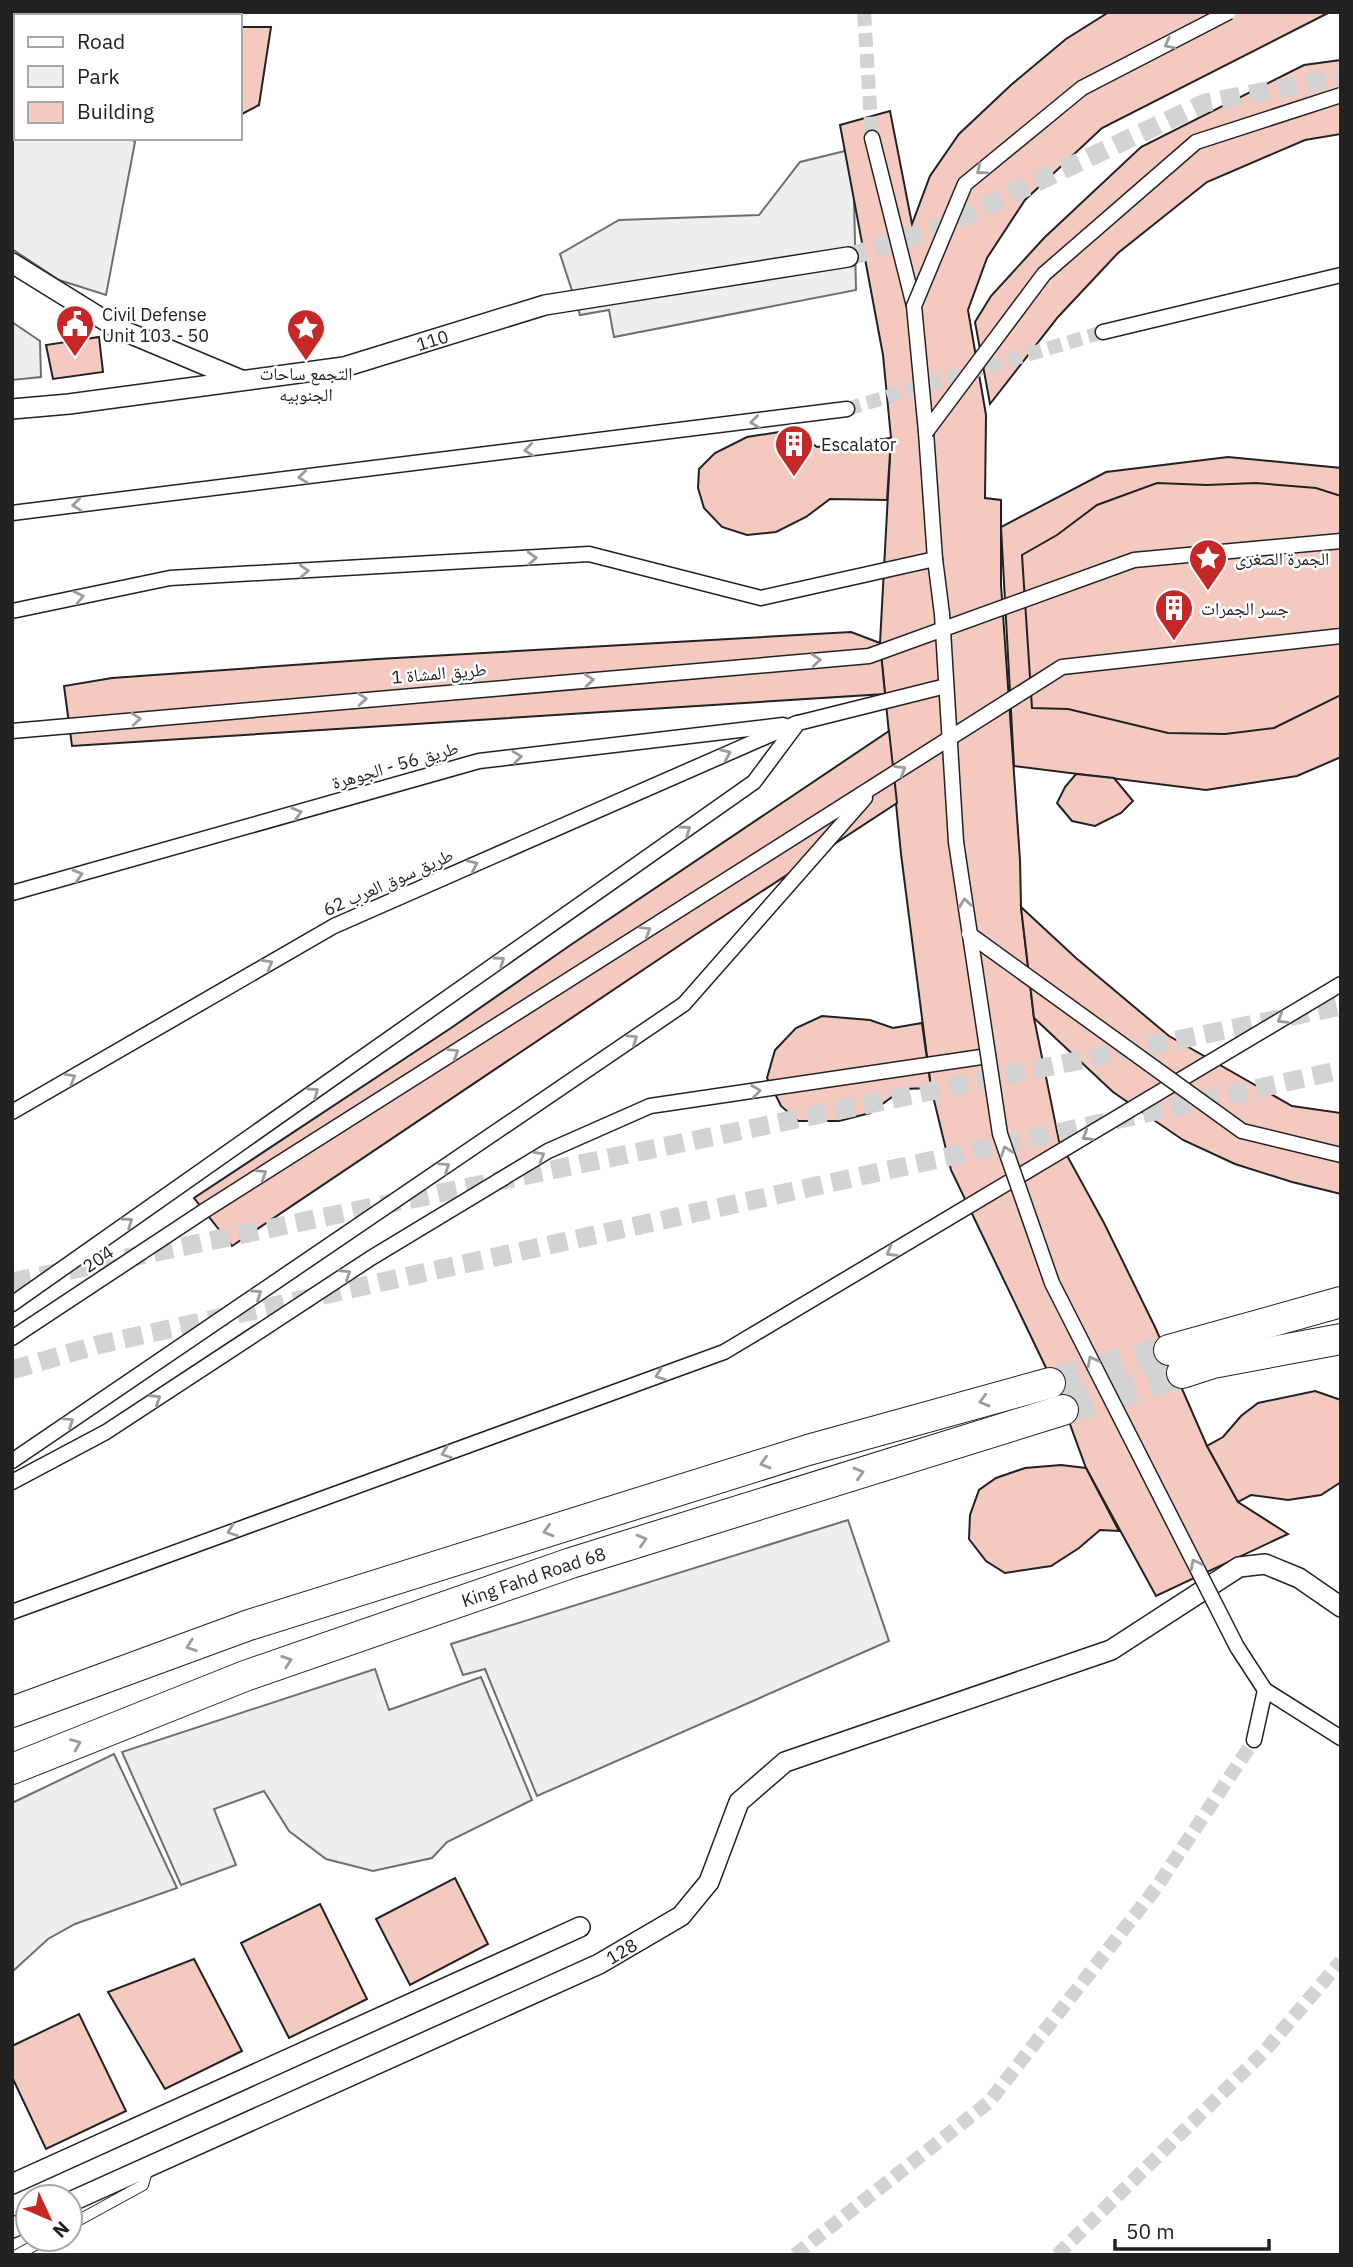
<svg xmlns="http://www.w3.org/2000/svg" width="1353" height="2267" font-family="'IBM Plex Sans','Noto Naskh Arabic',sans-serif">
<rect width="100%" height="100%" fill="#fff"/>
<g fill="#eee" stroke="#6f6f6f" stroke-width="2">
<polygon points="12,12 30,12 32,16 16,16 16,138 130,138 135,142 106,295 59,280 12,249"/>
<polygon points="853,149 856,290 614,337 609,310 580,315 560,254 619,220 759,215 800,162"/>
<polygon points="12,322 40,341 41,377 12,380"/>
<polygon points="848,1520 889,1641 537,1796 485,1669 463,1675 451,1644"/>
<polygon points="375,1669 389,1710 481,1677 532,1800 447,1842 432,1858 373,1871 326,1859 289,1831 264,1791 214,1809 236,1865 181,1885 122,1752"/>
<polygon points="114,1754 177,1888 75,1924 48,1939 12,1972 12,1803"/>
</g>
<g fill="#f3c9c0" stroke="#222" stroke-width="2">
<rect x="108" y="12" width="61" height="4"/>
<polygon points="1109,12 1330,12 1102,128 1025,200 987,258 968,310 986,415 985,498 1001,500 1001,585 1020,860 1021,907 1034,1018 1059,1141 1104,1223 1155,1327 1207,1446 1238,1502 1288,1534 1156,1596 1086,1468 1060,1397 951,1170 931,1088 901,854 880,643 891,438 883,355 840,125 890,111 912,224 930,176 959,134 1011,85 1066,39"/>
<polygon points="240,27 271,27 259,105 240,115"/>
<polygon points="1341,60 1341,134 1305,140 1207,182 1118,253 1058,317 990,404 975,322 991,296 1044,238 1141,147 1304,65"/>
<polygon points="99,337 103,372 53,379 46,345"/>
<polygon points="779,432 800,435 817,447 891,438 887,500 830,499 806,517 776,532 747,535 722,527 704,508 698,488 699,469 715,453 747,437"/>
<polygon points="1228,457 1341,468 1341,757 1297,776 1206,790 1014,766 1001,527 1106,472"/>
<polygon points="1157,483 1207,485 1256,483 1316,488 1341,496 1341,695 1274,728 1225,734 1168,733 1068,709 1032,708 1022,555 1057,535 1097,505"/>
<polygon points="851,632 880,643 885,694 72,746 64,686 112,678 378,659"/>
<polygon points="889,731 897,803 698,933 232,1246 194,1198 451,1028 572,944"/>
<polygon points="1076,774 1114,778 1133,801 1121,813 1095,826 1072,821 1057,803 1065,787"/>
<polygon points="1021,907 1076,958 1169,1036 1292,1106 1341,1113 1341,1194 1292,1182 1235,1164 1183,1140 1113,1092 1034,1018"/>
<polygon points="822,1016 870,1020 893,1028 922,1023 931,1088 903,1089 870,1113 839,1121 798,1121 781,1106 767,1078 775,1050 796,1028"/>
<polygon points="1315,1391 1341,1400 1341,1482 1321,1495 1288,1500 1251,1495 1238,1502 1207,1446 1223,1437 1241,1416 1258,1403"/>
<polygon points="1061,1465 1086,1468 1119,1531 1100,1530 1079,1548 1051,1566 1005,1573 986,1561 969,1539 970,1515 979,1490 996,1478 1025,1468"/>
<polygon points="455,1878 488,1944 410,1985 376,1919"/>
<polygon points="320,1904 367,1999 289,2038 241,1943"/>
<polygon points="194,1959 242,2051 165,2089 108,1992"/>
<polygon points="79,2014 126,2111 46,2149 12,2077 12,2046"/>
</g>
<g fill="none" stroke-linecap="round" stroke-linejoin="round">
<g stroke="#d3d3d3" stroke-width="14" stroke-dasharray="14 7" stroke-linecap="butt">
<polyline points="864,12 872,138"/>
<polyline points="847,409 1103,332"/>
<polyline points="795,2255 989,2102 1156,1888 1254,1740"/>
<polyline points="1057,2255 1263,2053 1341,1961"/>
</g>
<g stroke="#d3d3d3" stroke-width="19" stroke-dasharray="19 10" stroke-linecap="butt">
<polyline points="848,257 939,228 1205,103 1341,77"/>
<polyline points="12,1282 1341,1006"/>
<polyline points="12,1370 97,1345 1341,1070"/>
</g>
<g stroke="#d3d3d3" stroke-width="30" stroke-dasharray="30 15" stroke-linecap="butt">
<polyline points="1050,1383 1169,1350"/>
<polyline points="1063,1410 1182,1373"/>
</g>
<defs>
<g id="service">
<polyline points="70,2225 143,2185 148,2168"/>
<polyline points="17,2255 46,2239"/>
</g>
<g id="pedestrian">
<polyline points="872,138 914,306"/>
<polyline points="1103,332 1341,275"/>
<polyline points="926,432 935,559 942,614 956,842"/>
<polyline points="12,513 847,409"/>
<polyline points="12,611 170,578 589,554 761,598 935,559"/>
<polyline points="12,731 869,656 1134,560 1341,541"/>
<polyline points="12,893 479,761 783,725"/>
<polyline points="12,1112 334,926 797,723"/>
<polyline points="12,1304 754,782 798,723 946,686"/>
<polyline points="12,1338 204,1211 1062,667 1341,636"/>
<polyline points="12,1461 684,1004 865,798"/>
<polyline points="12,1482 106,1432 371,1258 548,1151 650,1106 988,1056"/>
<polyline points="12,1612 724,1352 1341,984"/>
<polyline points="1237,1647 1265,1690 1341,1738"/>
<polyline points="1254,1740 1265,1690"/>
</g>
<g id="minor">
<polyline points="12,263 117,328 241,380"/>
<path id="s1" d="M 12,409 L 69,404 L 344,367 L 545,305 L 848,257"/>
<polyline points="12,2184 580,1927"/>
<path id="s2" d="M 70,2202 L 599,1964 L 681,1916 L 709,1882 L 739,1802 L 785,1762 L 1111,1650 L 1239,1567 L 1265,1564 L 1299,1578 L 1341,1607"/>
<polyline points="12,2228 28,2221"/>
</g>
<g id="primary">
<polyline points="1169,1350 1341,1302"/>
<polyline points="1182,1373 1213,1363 1341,1339"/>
<polyline points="12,1712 249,1625 808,1450 1050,1383"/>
<path id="s3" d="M 12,1769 L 245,1676 L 571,1563 L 1063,1410"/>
</g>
</defs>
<use href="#service" stroke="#222" stroke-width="12"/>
<use href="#pedestrian" stroke="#222" stroke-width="17"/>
<use href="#minor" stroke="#222" stroke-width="22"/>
<use href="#primary" stroke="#222" stroke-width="32"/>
<use href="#service" stroke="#fff" stroke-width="10"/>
<use href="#pedestrian" stroke="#fff" stroke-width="14"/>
<use href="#minor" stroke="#fff" stroke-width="19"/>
<use href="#primary" stroke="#fff" stroke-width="30"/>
<defs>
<g id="pedestrian-bridge">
<polyline points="926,432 914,306 965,184 1082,88 1229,12"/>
<polyline points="926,432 1044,274 1196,142 1341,95"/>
<polyline points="956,842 1000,1134 1052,1283 1237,1647"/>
<polyline points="969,934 1242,1131 1341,1155"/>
</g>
</defs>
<use href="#pedestrian-bridge" stroke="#222" stroke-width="17" stroke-linecap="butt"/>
<use href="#pedestrian-bridge" stroke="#fff" stroke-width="14"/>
</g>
<defs><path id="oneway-chevron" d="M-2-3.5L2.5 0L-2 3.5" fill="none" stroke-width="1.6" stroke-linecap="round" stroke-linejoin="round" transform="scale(1.75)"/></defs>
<g stroke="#9c9c9c">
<use href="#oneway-chevron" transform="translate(1169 44) rotate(153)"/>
<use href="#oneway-chevron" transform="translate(981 170) rotate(141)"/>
<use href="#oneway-chevron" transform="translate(755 422) rotate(173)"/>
<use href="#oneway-chevron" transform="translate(529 450) rotate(173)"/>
<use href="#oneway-chevron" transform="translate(303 477) rotate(173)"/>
<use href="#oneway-chevron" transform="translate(77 505) rotate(173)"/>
<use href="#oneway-chevron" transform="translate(532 558) rotate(-3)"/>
<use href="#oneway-chevron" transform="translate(304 571) rotate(-3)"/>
<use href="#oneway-chevron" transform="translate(79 597) rotate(-12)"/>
<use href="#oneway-chevron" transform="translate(816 660) rotate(-5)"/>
<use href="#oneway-chevron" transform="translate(589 680) rotate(-5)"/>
<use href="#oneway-chevron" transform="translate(362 699) rotate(-5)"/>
<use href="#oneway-chevron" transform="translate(136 719) rotate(-5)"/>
<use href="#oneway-chevron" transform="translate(726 754) rotate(-24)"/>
<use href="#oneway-chevron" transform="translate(517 757) rotate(-7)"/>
<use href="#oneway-chevron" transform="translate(901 770) rotate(-32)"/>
<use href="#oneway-chevron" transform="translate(297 813) rotate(-16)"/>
<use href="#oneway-chevron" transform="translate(686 830) rotate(-35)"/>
<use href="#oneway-chevron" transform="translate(473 865) rotate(-24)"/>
<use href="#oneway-chevron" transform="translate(78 875) rotate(-16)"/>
<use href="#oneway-chevron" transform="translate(965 903) rotate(-98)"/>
<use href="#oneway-chevron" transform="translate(646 931) rotate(-32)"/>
<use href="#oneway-chevron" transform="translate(500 961) rotate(-35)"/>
<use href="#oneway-chevron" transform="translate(268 964) rotate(-30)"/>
<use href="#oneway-chevron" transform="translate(1282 1019) rotate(149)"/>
<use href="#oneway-chevron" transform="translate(633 1039) rotate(-34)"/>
<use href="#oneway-chevron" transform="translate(454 1053) rotate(-32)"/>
<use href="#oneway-chevron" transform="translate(71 1078) rotate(-30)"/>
<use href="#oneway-chevron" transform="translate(756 1091) rotate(-8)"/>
<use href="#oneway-chevron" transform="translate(314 1092) rotate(-35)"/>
<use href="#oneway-chevron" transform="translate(1087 1136) rotate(149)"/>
<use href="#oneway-chevron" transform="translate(1006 1151) rotate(-109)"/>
<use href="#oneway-chevron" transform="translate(540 1156) rotate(-30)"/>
<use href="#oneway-chevron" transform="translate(445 1167) rotate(-34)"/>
<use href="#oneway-chevron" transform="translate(262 1174) rotate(-32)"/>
<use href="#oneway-chevron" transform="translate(128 1222) rotate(-35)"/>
<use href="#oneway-chevron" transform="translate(891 1252) rotate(149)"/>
<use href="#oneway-chevron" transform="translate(346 1274) rotate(-33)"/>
<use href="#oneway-chevron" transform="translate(257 1294) rotate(-34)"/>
<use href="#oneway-chevron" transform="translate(1092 1361) rotate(-117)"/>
<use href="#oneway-chevron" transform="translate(660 1375) rotate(160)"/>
<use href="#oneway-chevron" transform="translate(156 1399) rotate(-33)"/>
<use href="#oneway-chevron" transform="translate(984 1401) rotate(164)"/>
<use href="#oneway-chevron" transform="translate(69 1422) rotate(-34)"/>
<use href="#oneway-chevron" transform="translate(446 1453) rotate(160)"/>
<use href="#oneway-chevron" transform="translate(765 1463) rotate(163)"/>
<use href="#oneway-chevron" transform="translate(859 1473) rotate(-17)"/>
<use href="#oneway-chevron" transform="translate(232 1531) rotate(160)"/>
<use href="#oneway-chevron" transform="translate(548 1531) rotate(163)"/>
<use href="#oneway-chevron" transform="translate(642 1540) rotate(-17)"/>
<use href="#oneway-chevron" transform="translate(1195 1564) rotate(-117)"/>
<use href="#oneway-chevron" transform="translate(191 1646) rotate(160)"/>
<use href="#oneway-chevron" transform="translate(287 1661) rotate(-19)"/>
<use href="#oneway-chevron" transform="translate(76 1744) rotate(-22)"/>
</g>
<defs>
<symbol id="civic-pin" viewBox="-11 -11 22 30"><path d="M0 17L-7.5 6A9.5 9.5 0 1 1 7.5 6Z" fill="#c62828" stroke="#fff"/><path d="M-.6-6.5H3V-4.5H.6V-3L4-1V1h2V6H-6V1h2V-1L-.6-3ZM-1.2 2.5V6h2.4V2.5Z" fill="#fff"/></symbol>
<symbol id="sight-pin" viewBox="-11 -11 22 30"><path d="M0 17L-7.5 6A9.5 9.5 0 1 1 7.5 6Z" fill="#c62828" stroke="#fff"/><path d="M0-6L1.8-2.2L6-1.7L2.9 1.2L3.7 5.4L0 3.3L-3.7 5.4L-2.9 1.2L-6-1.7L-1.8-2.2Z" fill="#fff"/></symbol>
<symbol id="building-pin" viewBox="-11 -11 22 30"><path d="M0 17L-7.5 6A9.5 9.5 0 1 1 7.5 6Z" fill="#c62828" stroke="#fff"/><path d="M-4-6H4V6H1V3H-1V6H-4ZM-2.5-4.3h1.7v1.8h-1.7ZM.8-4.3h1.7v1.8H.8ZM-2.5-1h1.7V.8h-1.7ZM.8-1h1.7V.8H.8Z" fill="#fff"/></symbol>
</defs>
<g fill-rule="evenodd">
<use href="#civic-pin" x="53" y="302" width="44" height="60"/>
<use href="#sight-pin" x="284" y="306" width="44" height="60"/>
<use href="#building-pin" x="772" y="422" width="44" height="60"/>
<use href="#sight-pin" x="1186" y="536" width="44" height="60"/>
<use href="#building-pin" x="1152" y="586" width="44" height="60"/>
</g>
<g text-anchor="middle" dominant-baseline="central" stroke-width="5" stroke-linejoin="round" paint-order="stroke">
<g font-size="18" fill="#222" stroke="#fff" text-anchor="start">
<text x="102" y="314">Civil Defense<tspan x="102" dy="21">Unit 103 - 50</tspan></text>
<text x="306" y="373" text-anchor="middle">التجمع ساحات<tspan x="306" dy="21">الجنوبيه</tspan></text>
<text x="821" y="444">Escalator</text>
<text x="1235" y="558">الجمرة الصغرى</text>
<text x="1201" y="608">جسر الجمرات</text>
</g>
<g font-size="18" fill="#222" stroke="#fff">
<text stroke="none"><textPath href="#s1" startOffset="427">110</textPath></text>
<text transform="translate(439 673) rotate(-5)">طريق المشاة 1</text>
<text transform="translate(395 765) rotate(-16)">طريق 56 - الجوهرة</text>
<text transform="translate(388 882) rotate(-24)">طريق سوق العرب 62</text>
<text transform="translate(98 1259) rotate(-34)">204</text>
<text stroke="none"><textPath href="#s3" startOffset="556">King Fahd Road 68</textPath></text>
<text stroke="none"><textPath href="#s2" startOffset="606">128</textPath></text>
</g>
</g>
<rect width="1353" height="2267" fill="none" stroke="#222222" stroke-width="28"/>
<rect x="14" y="14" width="228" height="126" fill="#ffffff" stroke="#a7a7a7" stroke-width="2"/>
<rect x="28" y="37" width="35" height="10" fill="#ffffff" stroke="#a7a7a7" stroke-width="2"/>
<text x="77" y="49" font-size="21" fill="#222222">Road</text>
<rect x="28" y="66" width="35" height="21" fill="#eeeeee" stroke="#a7a7a7" stroke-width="2"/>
<text x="77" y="84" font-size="21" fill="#222222">Park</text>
<rect x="28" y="102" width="35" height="21" fill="#f3c9c0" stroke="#a7a7a7" stroke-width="2"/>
<text x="77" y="119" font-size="21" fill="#222222">Building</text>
<g transform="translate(49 2218) rotate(134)"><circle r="33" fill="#ffffff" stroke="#a7a7a7" stroke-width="2"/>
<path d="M0-5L12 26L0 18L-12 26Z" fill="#c62828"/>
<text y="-10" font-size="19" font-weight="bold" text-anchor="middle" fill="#222222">N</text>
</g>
<path d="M1115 2239v10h154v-10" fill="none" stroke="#222222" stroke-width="3.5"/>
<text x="1126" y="2239" font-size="21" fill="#222222" stroke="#ffffff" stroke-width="5" paint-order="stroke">50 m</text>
</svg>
